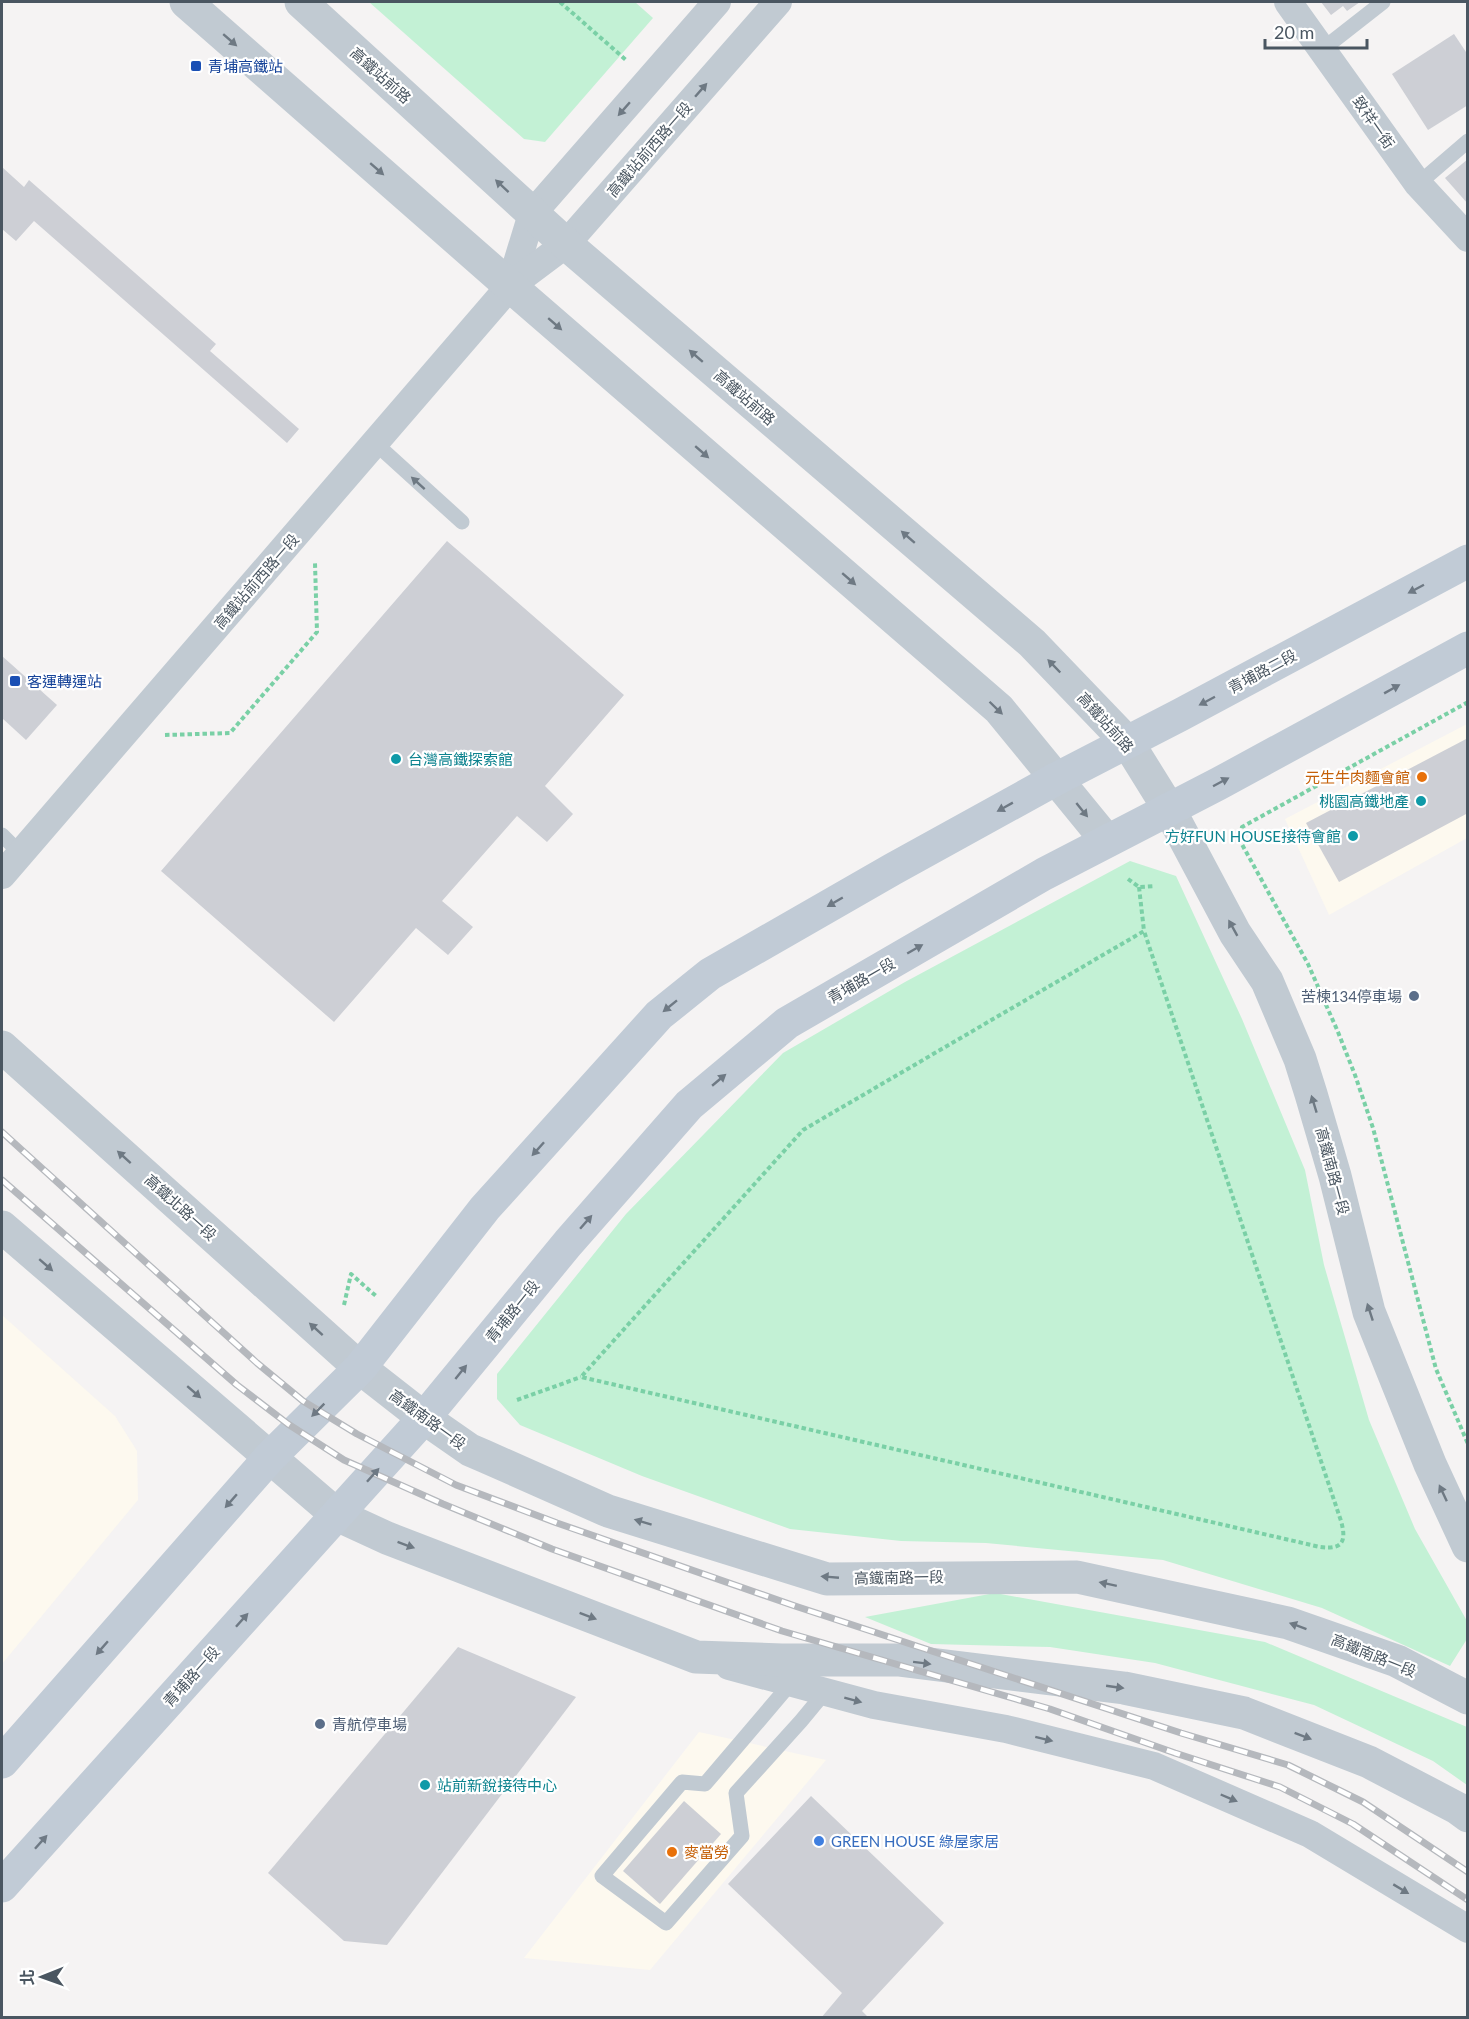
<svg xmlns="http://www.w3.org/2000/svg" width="1469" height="2019" font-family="Lato,'Noto Sans TC',sans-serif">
<rect width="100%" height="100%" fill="#f5f3f3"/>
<g fill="#fdf9ef">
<polygon points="1467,724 1467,838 1329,915 1285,819"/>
<polygon points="2,1315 115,1416 137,1451 138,1500 2,1664"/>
<polygon points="699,1732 826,1760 650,1970 524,1958"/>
</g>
<g fill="#c3f1d5">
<polygon points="369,2 635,2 653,18 545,142 524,139"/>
<polygon points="1130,861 1176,876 1242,1019 1305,1170 1324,1265 1369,1420 1415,1529 1467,1621 1467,1639 1450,1666 1322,1608 1163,1560 986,1543 901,1541 790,1529 642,1476 520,1425 497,1399 497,1374 626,1214 783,1053 905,982"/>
<polygon points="995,1593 1265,1642 1467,1727 1467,1785 1433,1761 1314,1705 1155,1663 1050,1647 931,1644 865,1617"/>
</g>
<g fill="#cdcfd5">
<polygon points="1321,2 1360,2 1347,11 1343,6 1331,15"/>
<polygon points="1454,34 1468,55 1468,105 1428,130 1392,74"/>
<polygon points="1468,159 1468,204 1445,178"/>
<polygon points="2,167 24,187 29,180 216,344 210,351 299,429 287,443 34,221 16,241 2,229"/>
<polygon points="447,541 624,695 545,786 573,814 547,842 517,816 442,901 473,927 448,955 416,928 334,1022 161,871"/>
<polygon points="2,656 57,705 26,740 2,718"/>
<polygon points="1468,738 1468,813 1339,882 1306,823"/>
<polygon points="458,1647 576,1697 387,1945 344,1941 268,1873"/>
<polygon points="811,1796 944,1923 862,2011 869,2018 821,2018 842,1993 728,1884"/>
<polygon points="684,1801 721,1834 660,1904 623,1871"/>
</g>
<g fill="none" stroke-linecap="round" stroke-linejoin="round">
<g stroke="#7ad0a6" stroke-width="4" stroke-dasharray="4.5 3" stroke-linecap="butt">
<polyline points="560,2 626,60"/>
<polyline points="1468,702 1242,827 1239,839 1308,964 1338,1032 1355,1075 1373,1128 1436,1369 1468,1444"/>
<polyline points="165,735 230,733 317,632 315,563"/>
<polyline points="1128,879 1139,887 1155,886"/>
<path d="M 1139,887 L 1144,931 L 803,1130 L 581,1377 L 1320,1547 C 1342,1550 1347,1542 1341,1521 L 1144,931"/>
<polyline points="344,1305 351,1274 376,1296"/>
<polyline points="517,1400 581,1377"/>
</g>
<g stroke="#c1cad2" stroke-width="15">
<polyline points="1323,49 1383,2"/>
<polyline points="1418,184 1468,141"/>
<polyline points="375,443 462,522"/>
<polyline points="2,835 21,854"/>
<polyline points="791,1683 705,1784 682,1782 602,1876 666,1923 742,1836 736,1793 801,1721 825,1692"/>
</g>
<g stroke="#c1cad2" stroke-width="28">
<polyline points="1288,2 1418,184 1468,238"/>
<polyline points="510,286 532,214 717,2"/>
<polyline points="2,875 510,286 566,244 778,2"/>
<polyline points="729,1666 874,1705 1006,1729 1154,1766 1310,1834 1468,1929"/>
</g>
<g stroke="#c1cad2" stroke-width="33">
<polyline points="186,2 510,286 999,709 1107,841"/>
<polyline points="301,2 566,244 1032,643 1128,743 1169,809 1235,933 1267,981 1300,1059 1311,1094 1335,1176 1369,1312 1430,1464 1468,1546"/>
<polyline points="2,1047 360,1368 424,1418 470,1450 484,1456 608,1511 827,1579 1077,1577 1288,1623 1397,1661 1468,1698"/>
<polyline points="2,1227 337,1515 387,1538 696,1657 782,1660 898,1660 1124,1688 1244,1713 1369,1762 1457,1808 1468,1816"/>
</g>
<g stroke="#c1cbd6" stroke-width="33">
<polyline points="2,1762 270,1457 360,1368 485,1208 659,1015 710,974 893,869 1056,779 1180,715 1468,561"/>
<polyline points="2,1886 424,1418 568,1243 689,1105 787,1023 1044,874 1218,784 1468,648"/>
</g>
<defs>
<g id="rail">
<polyline points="2,1132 257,1363 303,1401 357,1434 456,1485 557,1523 795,1606 1181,1733 1288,1765 1363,1802 1468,1872"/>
<polyline points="2,1180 237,1385 288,1424 344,1460 443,1504 552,1549 782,1631 1050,1709 1175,1753 1280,1787 1353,1824 1468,1900"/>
</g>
</defs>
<use href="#rail" stroke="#b5b8bd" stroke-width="7"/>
<use href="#rail" stroke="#fff" stroke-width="4.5" stroke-dasharray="14" stroke-linecap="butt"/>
</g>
<defs><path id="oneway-solid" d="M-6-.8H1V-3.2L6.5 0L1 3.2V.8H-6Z" transform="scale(1.5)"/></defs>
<g fill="#6e7983">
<use href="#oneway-solid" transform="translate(230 40) rotate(41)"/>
<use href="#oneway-solid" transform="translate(701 90) rotate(-49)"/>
<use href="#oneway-solid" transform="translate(624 109) rotate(131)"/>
<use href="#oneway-solid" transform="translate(377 169) rotate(41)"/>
<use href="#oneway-solid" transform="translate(502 186) rotate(-137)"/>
<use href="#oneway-solid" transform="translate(555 324) rotate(41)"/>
<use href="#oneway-solid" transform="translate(696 356) rotate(-139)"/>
<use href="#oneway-solid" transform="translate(702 452) rotate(41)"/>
<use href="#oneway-solid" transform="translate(418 483) rotate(-138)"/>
<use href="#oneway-solid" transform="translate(908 537) rotate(-139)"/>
<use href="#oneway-solid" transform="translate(849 579) rotate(41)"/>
<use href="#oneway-solid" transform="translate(1054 666) rotate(-134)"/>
<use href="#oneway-solid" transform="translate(996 708) rotate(44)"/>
<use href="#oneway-solid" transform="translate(1082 810) rotate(51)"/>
<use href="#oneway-solid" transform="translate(1233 928) rotate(-119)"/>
<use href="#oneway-solid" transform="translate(1314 1104) rotate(-107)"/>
<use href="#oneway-solid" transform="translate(124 1157) rotate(-138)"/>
<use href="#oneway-solid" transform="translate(46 1265) rotate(41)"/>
<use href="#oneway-solid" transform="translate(1370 1312) rotate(-108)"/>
<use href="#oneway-solid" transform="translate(316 1329) rotate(-138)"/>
<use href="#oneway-solid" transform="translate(194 1392) rotate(41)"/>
<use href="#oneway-solid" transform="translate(1443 1493) rotate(-115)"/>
<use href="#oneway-solid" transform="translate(643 1522) rotate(-163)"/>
<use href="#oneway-solid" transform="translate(406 1545) rotate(20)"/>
<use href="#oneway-solid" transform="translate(830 1577) rotate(-175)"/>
<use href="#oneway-solid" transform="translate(1108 1584) rotate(-168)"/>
<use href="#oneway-solid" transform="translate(588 1616) rotate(21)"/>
<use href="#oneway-solid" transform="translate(1298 1626) rotate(-160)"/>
<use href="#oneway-solid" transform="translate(922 1663) rotate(7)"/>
<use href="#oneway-solid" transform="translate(1115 1687) rotate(8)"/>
<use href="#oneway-solid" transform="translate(853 1700) rotate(15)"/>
<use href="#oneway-solid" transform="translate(1303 1736) rotate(21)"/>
<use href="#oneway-solid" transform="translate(1044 1739) rotate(14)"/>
<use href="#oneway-solid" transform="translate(1229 1798) rotate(23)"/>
<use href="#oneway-solid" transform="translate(1401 1889) rotate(31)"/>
</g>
<g fill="#6e7984">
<use href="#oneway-solid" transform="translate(1416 589) rotate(152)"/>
<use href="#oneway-solid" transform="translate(1392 689) rotate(-29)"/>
<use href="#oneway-solid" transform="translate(1207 701) rotate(152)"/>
<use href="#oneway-solid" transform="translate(1221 782) rotate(-28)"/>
<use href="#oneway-solid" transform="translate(1005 807) rotate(151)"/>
<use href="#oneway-solid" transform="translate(835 902) rotate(150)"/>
<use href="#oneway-solid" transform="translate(915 949) rotate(-30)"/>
<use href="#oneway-solid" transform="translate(670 1006) rotate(141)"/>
<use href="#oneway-solid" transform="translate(719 1080) rotate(-40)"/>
<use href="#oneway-solid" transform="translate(538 1149) rotate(132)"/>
<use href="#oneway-solid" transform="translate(586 1222) rotate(-49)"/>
<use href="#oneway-solid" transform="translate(461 1372) rotate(-51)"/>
<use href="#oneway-solid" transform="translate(318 1410) rotate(135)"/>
<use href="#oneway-solid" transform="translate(373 1475) rotate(-48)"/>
<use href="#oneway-solid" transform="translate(231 1501) rotate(131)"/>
<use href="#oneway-solid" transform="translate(242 1620) rotate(-48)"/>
<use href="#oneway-solid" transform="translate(102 1648) rotate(131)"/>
<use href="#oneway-solid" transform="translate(41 1842) rotate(-48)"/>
</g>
<g fill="#1a4fb4" stroke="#fff" stroke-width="2">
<rect x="190" y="60" width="12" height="12" rx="3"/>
<rect x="9" y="675" width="12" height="12" rx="3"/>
</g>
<g fill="#0f9aa8" stroke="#fff" stroke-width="2">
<circle cx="396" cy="759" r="6"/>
<circle cx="1421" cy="801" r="6"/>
<circle cx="1353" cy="836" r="6"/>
<circle cx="425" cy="1785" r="6"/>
</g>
<g fill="#e8710a" stroke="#fff" stroke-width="2">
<circle cx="1422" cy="777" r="6"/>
<circle cx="672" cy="1852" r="6"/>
</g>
<g fill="#5c6f8a" stroke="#fff" stroke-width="2">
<circle cx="1414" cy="996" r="6"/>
<circle cx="320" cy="1724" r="6"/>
</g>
<circle fill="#3f7fe0" stroke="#fff" stroke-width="2" cx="819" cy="1841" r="6"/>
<g text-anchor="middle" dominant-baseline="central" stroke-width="4.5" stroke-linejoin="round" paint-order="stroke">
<g font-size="15" fill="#164399" stroke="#fff" text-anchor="start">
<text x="208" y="66">青埔高鐵站</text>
<text x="27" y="681">客運轉運站</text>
</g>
<g font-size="15" fill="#4a5661" stroke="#fff">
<text transform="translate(381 75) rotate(42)">高鐵站前路</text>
<text transform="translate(1374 122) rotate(55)">致祥一街</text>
<text transform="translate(649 149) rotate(-49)">高鐵站前西路一段</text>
<text transform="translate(745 397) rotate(41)">高鐵站前路</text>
<text transform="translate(256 581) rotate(-49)">高鐵站前西路一段</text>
<text transform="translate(1262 671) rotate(-28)">青埔路二段</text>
<text transform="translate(1106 722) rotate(48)">高鐵站前路</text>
<text transform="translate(861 980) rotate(-30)">青埔路一段</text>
<text transform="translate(1333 1171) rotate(75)">高鐵南路一段</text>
<text transform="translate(181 1207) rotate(42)">高鐵北路一段</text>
<text transform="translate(512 1311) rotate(-51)">青埔路一段</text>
<text transform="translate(428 1419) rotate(36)">高鐵南路一段</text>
<text transform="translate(899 1577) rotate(-1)">高鐵南路一段</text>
<text transform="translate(1374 1655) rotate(22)">高鐵南路一段</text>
<text transform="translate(191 1676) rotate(-48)">青埔路一段</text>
</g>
<g font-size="15" fill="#0d838f" stroke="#fff" text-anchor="start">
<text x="408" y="759">台灣高鐵探索館</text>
<text x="1409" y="801" text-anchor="end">桃園高鐵地產</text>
<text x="1341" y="836" text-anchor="end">方好FUN HOUSE接待會館</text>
<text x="437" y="1785">站前新銳接待中心</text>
</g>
<g font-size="15" fill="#c56008" stroke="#fff" text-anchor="end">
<text x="1410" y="777">元生牛肉麵會館</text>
<text x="684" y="1852" text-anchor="start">麥當勞</text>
</g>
<g font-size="15" fill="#4e5e75" stroke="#fff" text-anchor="end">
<text x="1402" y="996">苦楝134停車場</text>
<text x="332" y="1724" text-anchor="start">青航停車場</text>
</g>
<g font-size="15" fill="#366cbe" stroke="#fff" text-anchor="start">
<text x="831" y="1841">GREEN HOUSE 綠屋家居</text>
</g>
</g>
<rect width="1469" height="2019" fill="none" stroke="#4a5661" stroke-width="6"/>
<g transform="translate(42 1977) rotate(269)" stroke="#ffffff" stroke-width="4.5" paint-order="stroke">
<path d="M0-4.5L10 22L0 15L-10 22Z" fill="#4a5661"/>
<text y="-9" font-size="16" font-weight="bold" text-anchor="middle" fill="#4a5661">北</text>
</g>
<path d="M1265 39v9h102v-9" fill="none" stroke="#4a5661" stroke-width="3"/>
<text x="1274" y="39" font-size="18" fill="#4a5661" stroke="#ffffff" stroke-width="4.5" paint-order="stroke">20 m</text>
</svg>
